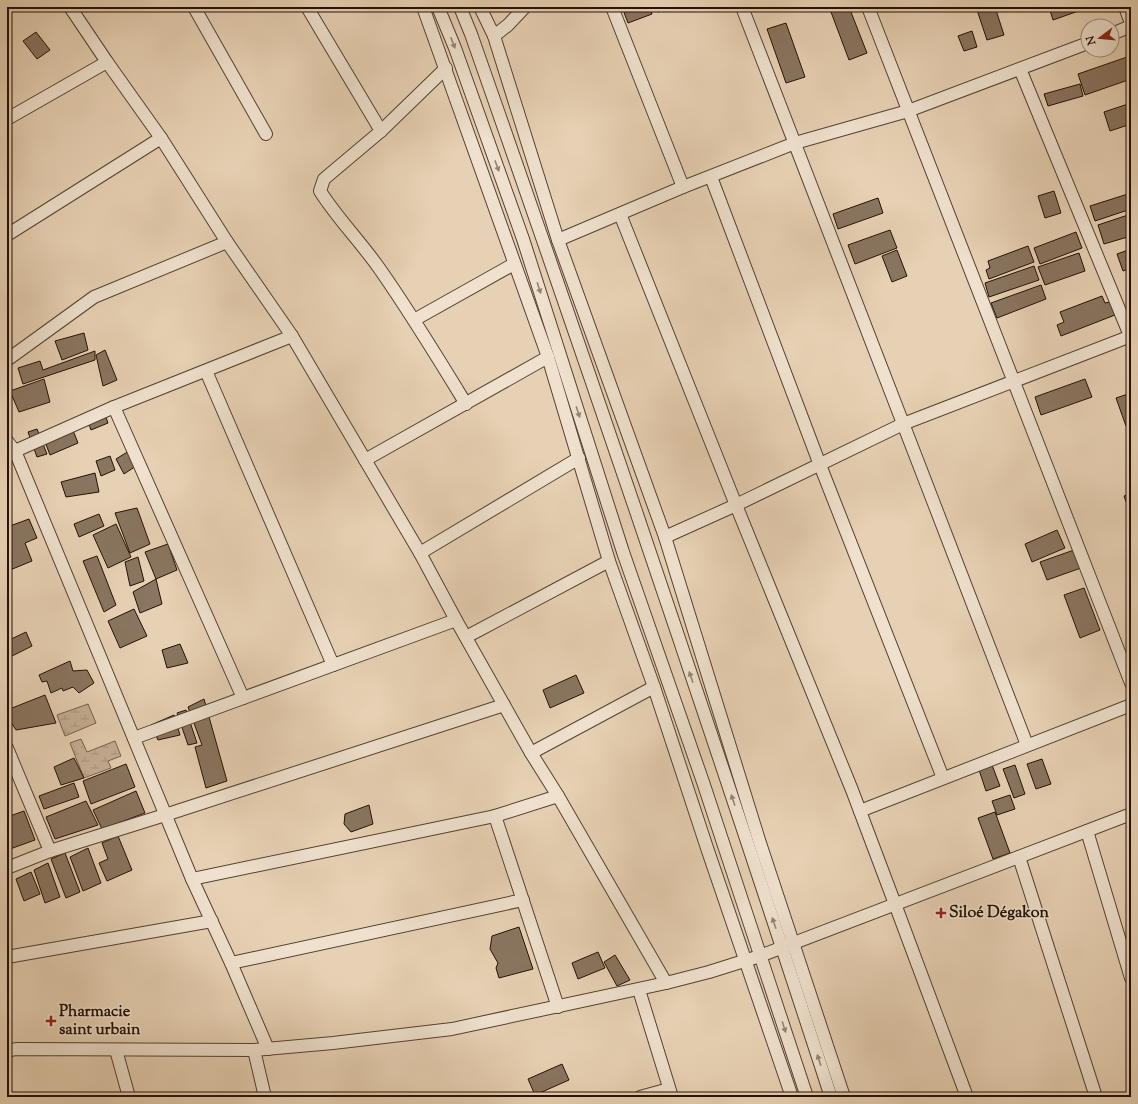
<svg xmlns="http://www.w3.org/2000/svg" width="1138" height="1104" font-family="'Sorts Mill Goudy',serif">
<defs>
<pattern id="wetland-marsh" width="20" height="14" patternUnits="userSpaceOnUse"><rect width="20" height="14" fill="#c6b096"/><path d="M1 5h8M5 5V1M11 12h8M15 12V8" fill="none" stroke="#aa9680"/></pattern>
</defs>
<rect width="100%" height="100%" fill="#e7d1b4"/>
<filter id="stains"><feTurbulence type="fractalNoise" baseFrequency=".005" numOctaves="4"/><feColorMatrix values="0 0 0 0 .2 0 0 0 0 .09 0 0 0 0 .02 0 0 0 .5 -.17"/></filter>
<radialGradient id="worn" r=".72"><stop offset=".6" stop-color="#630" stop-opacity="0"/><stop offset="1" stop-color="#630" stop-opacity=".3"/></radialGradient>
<g fill="url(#wetland-marsh)" stroke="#75604e">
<polygon points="88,704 96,723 65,736 57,715"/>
<polygon points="81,739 87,752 115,741 121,756 108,761 111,768 84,778 70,743"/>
</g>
<g fill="#897560" stroke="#241105">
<polygon points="622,7 650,7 652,14 628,23"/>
<polygon points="656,7 673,7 658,12"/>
<polygon points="843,7 849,7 867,53 849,60 831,12"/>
<polygon points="976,7 995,7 1004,35 987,40"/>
<polygon points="1049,7 1086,7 1087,8 1053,20"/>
<polygon points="786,23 805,77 786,83 767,29"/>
<polygon points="972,31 977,47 964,51 958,36"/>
<polygon points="36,32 50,50 37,59 23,41"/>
<polygon points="1127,57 1131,69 1131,79 1085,95 1078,74"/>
<polygon points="1080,84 1083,96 1048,106 1044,94"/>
<polygon points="1131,103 1131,124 1110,131 1104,112"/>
<polygon points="1054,191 1061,213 1045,218 1038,196"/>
<polygon points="1131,193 1131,209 1095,221 1090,206"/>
<polygon points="878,198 883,213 838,229 833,214"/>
<polygon points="1131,214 1131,236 1104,244 1098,225"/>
<polygon points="890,230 897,248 855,264 848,245"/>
<polygon points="1076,232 1082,248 1040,264 1034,248"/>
<polygon points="1028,246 1034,262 989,279 986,270 990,268 988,261"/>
<polygon points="1131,249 1131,268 1123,271 1117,254"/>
<polygon points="897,250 907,276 892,282 882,256"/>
<polygon points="1079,253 1085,271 1045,285 1038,267"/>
<polygon points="1034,266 1039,280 989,297 985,283"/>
<polygon points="1041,285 1046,299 997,318 991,303"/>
<polygon points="1102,296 1105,303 1110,302 1115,315 1061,336 1057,325 1064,322 1060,312"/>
<polygon points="84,333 88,350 62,360 55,341"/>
<polygon points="105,350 117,380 103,386 96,355"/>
<polygon points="95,351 95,360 23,384 18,368 40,361 43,370"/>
<polygon points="44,379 50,402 19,412 10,391"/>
<polygon points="1085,379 1092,397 1041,415 1035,397"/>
<polygon points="1131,393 1131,424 1126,426 1116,398"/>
<polygon points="102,407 108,423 91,430 85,414"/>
<polygon points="72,428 78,443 50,455 44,439"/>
<polygon points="37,429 47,454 37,457 28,432"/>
<polygon points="129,451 136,466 124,474 116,459"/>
<polygon points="110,456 115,470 101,476 96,461"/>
<polygon points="95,473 99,492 66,497 61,482"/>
<polygon points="1131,493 1131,513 1130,513 1124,496"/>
<polygon points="137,508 150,544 130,553 115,513"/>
<polygon points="99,514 104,526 79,537 74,524"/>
<polygon points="29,519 37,538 25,543 32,561 10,570 7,562 7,527"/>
<polygon points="116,524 131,557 108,568 93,535"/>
<polygon points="1057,530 1065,548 1032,562 1025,544"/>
<polygon points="168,544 177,570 156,579 145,552"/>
<polygon points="1074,550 1081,568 1047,580 1040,562"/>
<polygon points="97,556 116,605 104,612 83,561"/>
<polygon points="138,557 144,581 130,586 125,562"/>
<polygon points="156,579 162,604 140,613 133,592"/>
<polygon points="1084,588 1100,630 1080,638 1064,595"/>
<polygon points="134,609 147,636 120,648 108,621"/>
<polygon points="26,632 32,646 10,657 7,651 7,641"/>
<polygon points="180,644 188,663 167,668 162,650"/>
<polygon points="70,661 73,671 87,670 94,683 79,693 73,687 63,691 62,688 51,693 47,681 42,682 39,675"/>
<polygon points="576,675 584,693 550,708 543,690"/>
<polygon points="45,695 56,723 16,730 7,716 7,710"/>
<polygon points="204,699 227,781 206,788 195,747 202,745 188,707"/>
<polygon points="186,710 197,743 188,745 177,713"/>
<polygon points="174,715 180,735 158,740 151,725"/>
<polygon points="74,758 84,778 61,785 54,767"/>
<polygon points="1042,759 1051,784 1036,789 1027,764"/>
<polygon points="126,764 135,787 91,804 83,781"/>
<polygon points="992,765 1000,786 986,791 979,770"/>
<polygon points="1015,765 1025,794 1014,798 1003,769"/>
<polygon points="74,783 79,797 44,809 39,796"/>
<polygon points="136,791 145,813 102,829 93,810"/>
<polygon points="1010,795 1015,809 997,815 992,801"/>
<polygon points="86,801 98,825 55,839 46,817"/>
<polygon points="369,805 373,824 351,832 344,824 345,814"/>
<polygon points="24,811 35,840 10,849 7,841 7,817"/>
<polygon points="995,812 1010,853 993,859 978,818"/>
<polygon points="118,836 132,870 107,881 99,863 108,859 102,843"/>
<polygon points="7,847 11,854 7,856"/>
<polygon points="88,848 101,883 83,891 70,857"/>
<polygon points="65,853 80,892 66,898 51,859"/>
<polygon points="48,863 60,897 45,903 34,870"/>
<polygon points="31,872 40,894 24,901 16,879"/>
<polygon points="519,927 533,969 499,978 496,968 498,963 490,949 492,936"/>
<polygon points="598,952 605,968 578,979 572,963"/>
<polygon points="615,955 630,980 617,986 604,962"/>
<polygon points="562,1064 569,1080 535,1095 528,1079"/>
</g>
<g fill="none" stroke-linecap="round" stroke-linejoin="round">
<defs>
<g id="minor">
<polyline points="70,7 107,62 161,138 227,242 292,336 420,553 456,620 531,753 558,796 666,983"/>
<polyline points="194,7 266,134"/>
<polyline points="307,7 381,131"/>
<polyline points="423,7 548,357 609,561 654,687 707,848 792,1097"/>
<polyline points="438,7 455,48 523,239 623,552 703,782 807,1097"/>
<path d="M 460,7 L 471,34 C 595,387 715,741 831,1097"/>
<polyline points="480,7 494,36 558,240 665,537 759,840 844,1097"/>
<polyline points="612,7 683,187"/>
<path d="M 742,7 C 838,253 932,499 1027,745"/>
<polyline points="868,7 1131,683"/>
<polyline points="1125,7 1131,23"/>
<polyline points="1112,34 1131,26"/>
<polyline points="494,36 508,25 525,7"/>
<path d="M 446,68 L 381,131 L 324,179 L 320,191 C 337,218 360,241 379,268 C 410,312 438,358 466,404"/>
<polyline points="1020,69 1131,338"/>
<polyline points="7,119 107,62"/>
<polyline points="711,177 820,465 943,778"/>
<polyline points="620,214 736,505 852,790 895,904 967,1097"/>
<polyline points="7,235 161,138"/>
<polyline points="558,240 683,187 795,143 908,111 1088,43"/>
<polyline points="414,320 514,264"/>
<polyline points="7,360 94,297 227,242"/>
<polyline points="206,371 333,665"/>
<polyline points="114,407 243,698"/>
<polyline points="7,441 15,451 192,879 231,963 268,1049"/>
<polyline points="9,453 15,451 114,407 292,336"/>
<polyline points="365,460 548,357"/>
<polyline points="665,537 736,505 903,424 1131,336"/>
<polyline points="420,553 579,458"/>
<polyline points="466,637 609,561"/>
<polyline points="134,738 456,620"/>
<polyline points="7,748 50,851"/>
<polyline points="531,753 654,687"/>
<polyline points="860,811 1131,705"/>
<polyline points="495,816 558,1007"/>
<polyline points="1087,831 1131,978"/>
<polyline points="1019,857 1096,1097"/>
<polyline points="7,868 50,851 165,815 504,705"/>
<polyline points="192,879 495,816 558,796"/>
<polyline points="7,957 212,921"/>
<polyline points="231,963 523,900"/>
<polyline points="639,990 672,1097"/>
<polyline points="116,1050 129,1097"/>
<polyline points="254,1050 265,1097"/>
<polyline points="7,1051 16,1049 254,1050 333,1043 452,1029 666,983 709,972 760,956 1131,814"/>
<polyline points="640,1097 669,1089"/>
</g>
</defs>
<use href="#minor" stroke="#554131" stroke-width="14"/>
<use href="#minor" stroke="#efe1ce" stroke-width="12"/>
</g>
<defs><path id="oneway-solid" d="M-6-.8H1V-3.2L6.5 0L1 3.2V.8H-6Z"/></defs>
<g fill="#948374">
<use href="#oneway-solid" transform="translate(453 43) rotate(69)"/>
<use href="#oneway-solid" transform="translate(497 166) rotate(70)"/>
<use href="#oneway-solid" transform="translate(539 288) rotate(72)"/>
<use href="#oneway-solid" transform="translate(578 412) rotate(72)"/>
<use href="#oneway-solid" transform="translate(691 677) rotate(-109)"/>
<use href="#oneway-solid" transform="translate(733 800) rotate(-109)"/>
<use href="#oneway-solid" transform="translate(774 923) rotate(-109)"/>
<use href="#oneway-solid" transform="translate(784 1027) rotate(72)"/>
<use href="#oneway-solid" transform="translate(819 1060) rotate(-108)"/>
</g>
<g fill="#8f2418" stroke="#efe1ce" stroke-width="1.5">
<path d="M939 907h4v4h4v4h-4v4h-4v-4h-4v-4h4z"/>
<path d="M49 1015h4v4h4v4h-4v4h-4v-4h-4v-4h4z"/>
</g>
<g text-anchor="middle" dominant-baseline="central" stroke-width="3" stroke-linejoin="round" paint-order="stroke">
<g font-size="16" font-weight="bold" fill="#241105" stroke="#efe1ce" text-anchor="start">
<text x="949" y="913">Siloé Dégakon</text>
<text x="59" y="1012">Pharmacie<tspan x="59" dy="18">saint urbain</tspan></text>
</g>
</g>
<rect width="1138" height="1104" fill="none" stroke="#e7d1b4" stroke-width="24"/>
<rect x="8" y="8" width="1122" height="1088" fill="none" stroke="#241105" stroke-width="2"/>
<rect x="12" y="12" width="1114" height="1080" fill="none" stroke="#241105"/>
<g transform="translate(1100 38) rotate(254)"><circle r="19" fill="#efe1ce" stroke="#9e8e7e"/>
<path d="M0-3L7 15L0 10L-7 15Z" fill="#8f2418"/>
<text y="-6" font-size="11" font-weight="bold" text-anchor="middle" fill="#241105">N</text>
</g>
<rect width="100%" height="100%" filter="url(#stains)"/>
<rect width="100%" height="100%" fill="url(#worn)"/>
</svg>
